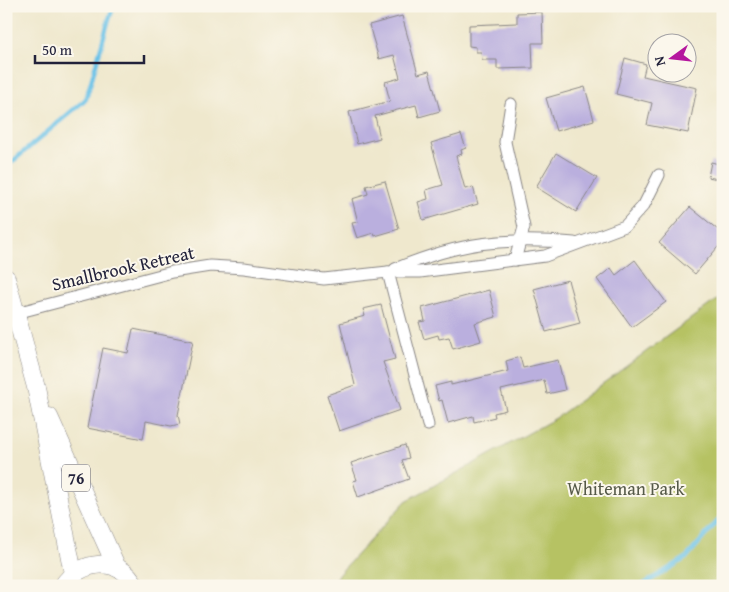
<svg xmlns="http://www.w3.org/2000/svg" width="729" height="592" font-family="'Gentium Book Plus',serif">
<rect width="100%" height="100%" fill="#fbf7ec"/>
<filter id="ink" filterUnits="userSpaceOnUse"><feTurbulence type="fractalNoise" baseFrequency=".02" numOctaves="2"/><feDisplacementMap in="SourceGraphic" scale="10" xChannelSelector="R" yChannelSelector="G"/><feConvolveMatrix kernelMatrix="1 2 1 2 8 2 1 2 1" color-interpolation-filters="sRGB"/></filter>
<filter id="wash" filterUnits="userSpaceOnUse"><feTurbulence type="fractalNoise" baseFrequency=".0096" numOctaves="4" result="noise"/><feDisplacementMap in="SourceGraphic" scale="20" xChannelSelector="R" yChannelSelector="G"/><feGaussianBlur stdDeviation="1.12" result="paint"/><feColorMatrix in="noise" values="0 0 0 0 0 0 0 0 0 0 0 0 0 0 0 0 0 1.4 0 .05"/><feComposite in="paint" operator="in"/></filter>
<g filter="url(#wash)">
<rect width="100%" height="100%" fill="#efe8cd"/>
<polygon fill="#b6c264" stroke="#6c7250" points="723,295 723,586 328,586 406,501 556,418"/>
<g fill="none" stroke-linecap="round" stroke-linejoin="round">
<g stroke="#6bc2e8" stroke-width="4.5">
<polyline points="6,167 86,99 109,19 114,6"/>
<polyline points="641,586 686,558 723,515"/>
</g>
</g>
<g id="blocks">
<g fill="#baafde">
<polygon points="542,12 543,43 532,43 533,68 497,69 497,60 482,60 481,52 476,52 476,47 469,46 469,25 517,23 517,13"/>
<polygon points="402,16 418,74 429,71 440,111 419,117 416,105 375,116 380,138 357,144 349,112 390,101 385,82 400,78 394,55 379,59 369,25"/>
<polygon points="625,58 646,64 643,76 697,88 688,133 647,125 652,103 616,94"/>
<polygon points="585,87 594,120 556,131 546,98"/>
<polygon points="461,134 466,148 461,150 462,154 456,156 465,189 473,187 478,204 423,220 418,202 428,199 426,190 443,185 431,143"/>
<polygon points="556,153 597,178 576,212 536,187"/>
<polygon points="711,162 723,165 723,180 708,177"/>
<polygon points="385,181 399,229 375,236 374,233 357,238 352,223 358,222 352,199 368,194 366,186"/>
<polygon points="690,207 723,234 723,241 695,274 659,243"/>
<polygon points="635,260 666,302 632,327 597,279 611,268 616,275"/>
<polygon points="568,280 580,323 546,332 534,289"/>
<polygon points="489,290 496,317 475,323 481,341 453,349 449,337 439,339 438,335 424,339 419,322 425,321 422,308"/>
<polygon points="381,305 395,359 383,362 400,410 339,431 327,395 355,385 340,323 365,316 363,309"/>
<polygon points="133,329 193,341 178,415 180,424 171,426 146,421 143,439 87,428 103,348 128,353"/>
<polygon points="520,357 523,368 558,360 565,390 547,394 544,380 501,390 506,410 494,413 495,417 474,422 473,416 448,423 442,400 439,401 435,386 451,382 451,385 508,371 506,361"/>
<polygon points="405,445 409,458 402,460 409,479 358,497 353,481 357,480 351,463"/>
</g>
</g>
</g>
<g filter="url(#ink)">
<use href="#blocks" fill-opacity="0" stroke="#888584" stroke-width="1"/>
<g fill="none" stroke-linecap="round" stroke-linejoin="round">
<defs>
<g id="minor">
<polyline points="511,104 505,142 524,227 515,260"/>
<path d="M 395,269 C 460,242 504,237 574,243"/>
<polyline points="388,272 428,425"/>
<polyline points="16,313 172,272 210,266 244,268 324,279 388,272 420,272 545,256 625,226 644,205 659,175"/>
</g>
<g id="primary">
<polyline points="6,278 36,387 73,573"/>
<polyline points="49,417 117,568"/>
<path d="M 63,586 C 79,560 121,555 135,586"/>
</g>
</defs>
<use href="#minor" stroke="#888584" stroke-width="13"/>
<use href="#primary" stroke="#888584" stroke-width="19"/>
<use href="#minor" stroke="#fff" stroke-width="11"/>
<use href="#primary" stroke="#fff" stroke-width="18"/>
</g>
</g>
<g text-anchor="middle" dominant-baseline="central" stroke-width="4" stroke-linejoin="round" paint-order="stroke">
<rect fill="#fbf7ec" stroke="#636270" stroke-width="1" x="62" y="464.5" width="28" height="27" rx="4"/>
<g font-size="16" font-weight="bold" fill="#22223b">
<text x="76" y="478">76</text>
</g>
<g font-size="18" fill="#22223b" stroke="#fbf7ec">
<text transform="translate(123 268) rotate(-13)">Smallbrook Retreat</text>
</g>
<g font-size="18" fill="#565a49" stroke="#fbf7ec">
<text x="626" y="488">Whiteman Park</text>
</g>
</g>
<rect width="729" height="592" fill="none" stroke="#fbf7ec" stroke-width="25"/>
<g transform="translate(672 58) rotate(255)"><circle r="24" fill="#fbf7ec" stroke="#a4a2a5"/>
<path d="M0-4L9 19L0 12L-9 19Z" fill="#b5179e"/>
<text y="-8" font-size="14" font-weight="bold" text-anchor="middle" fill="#22223b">N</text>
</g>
<path d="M35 55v8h109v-8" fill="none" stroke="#22223b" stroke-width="2.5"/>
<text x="42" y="55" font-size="15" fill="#22223b" stroke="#fbf7ec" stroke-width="4" paint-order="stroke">50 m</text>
</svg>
